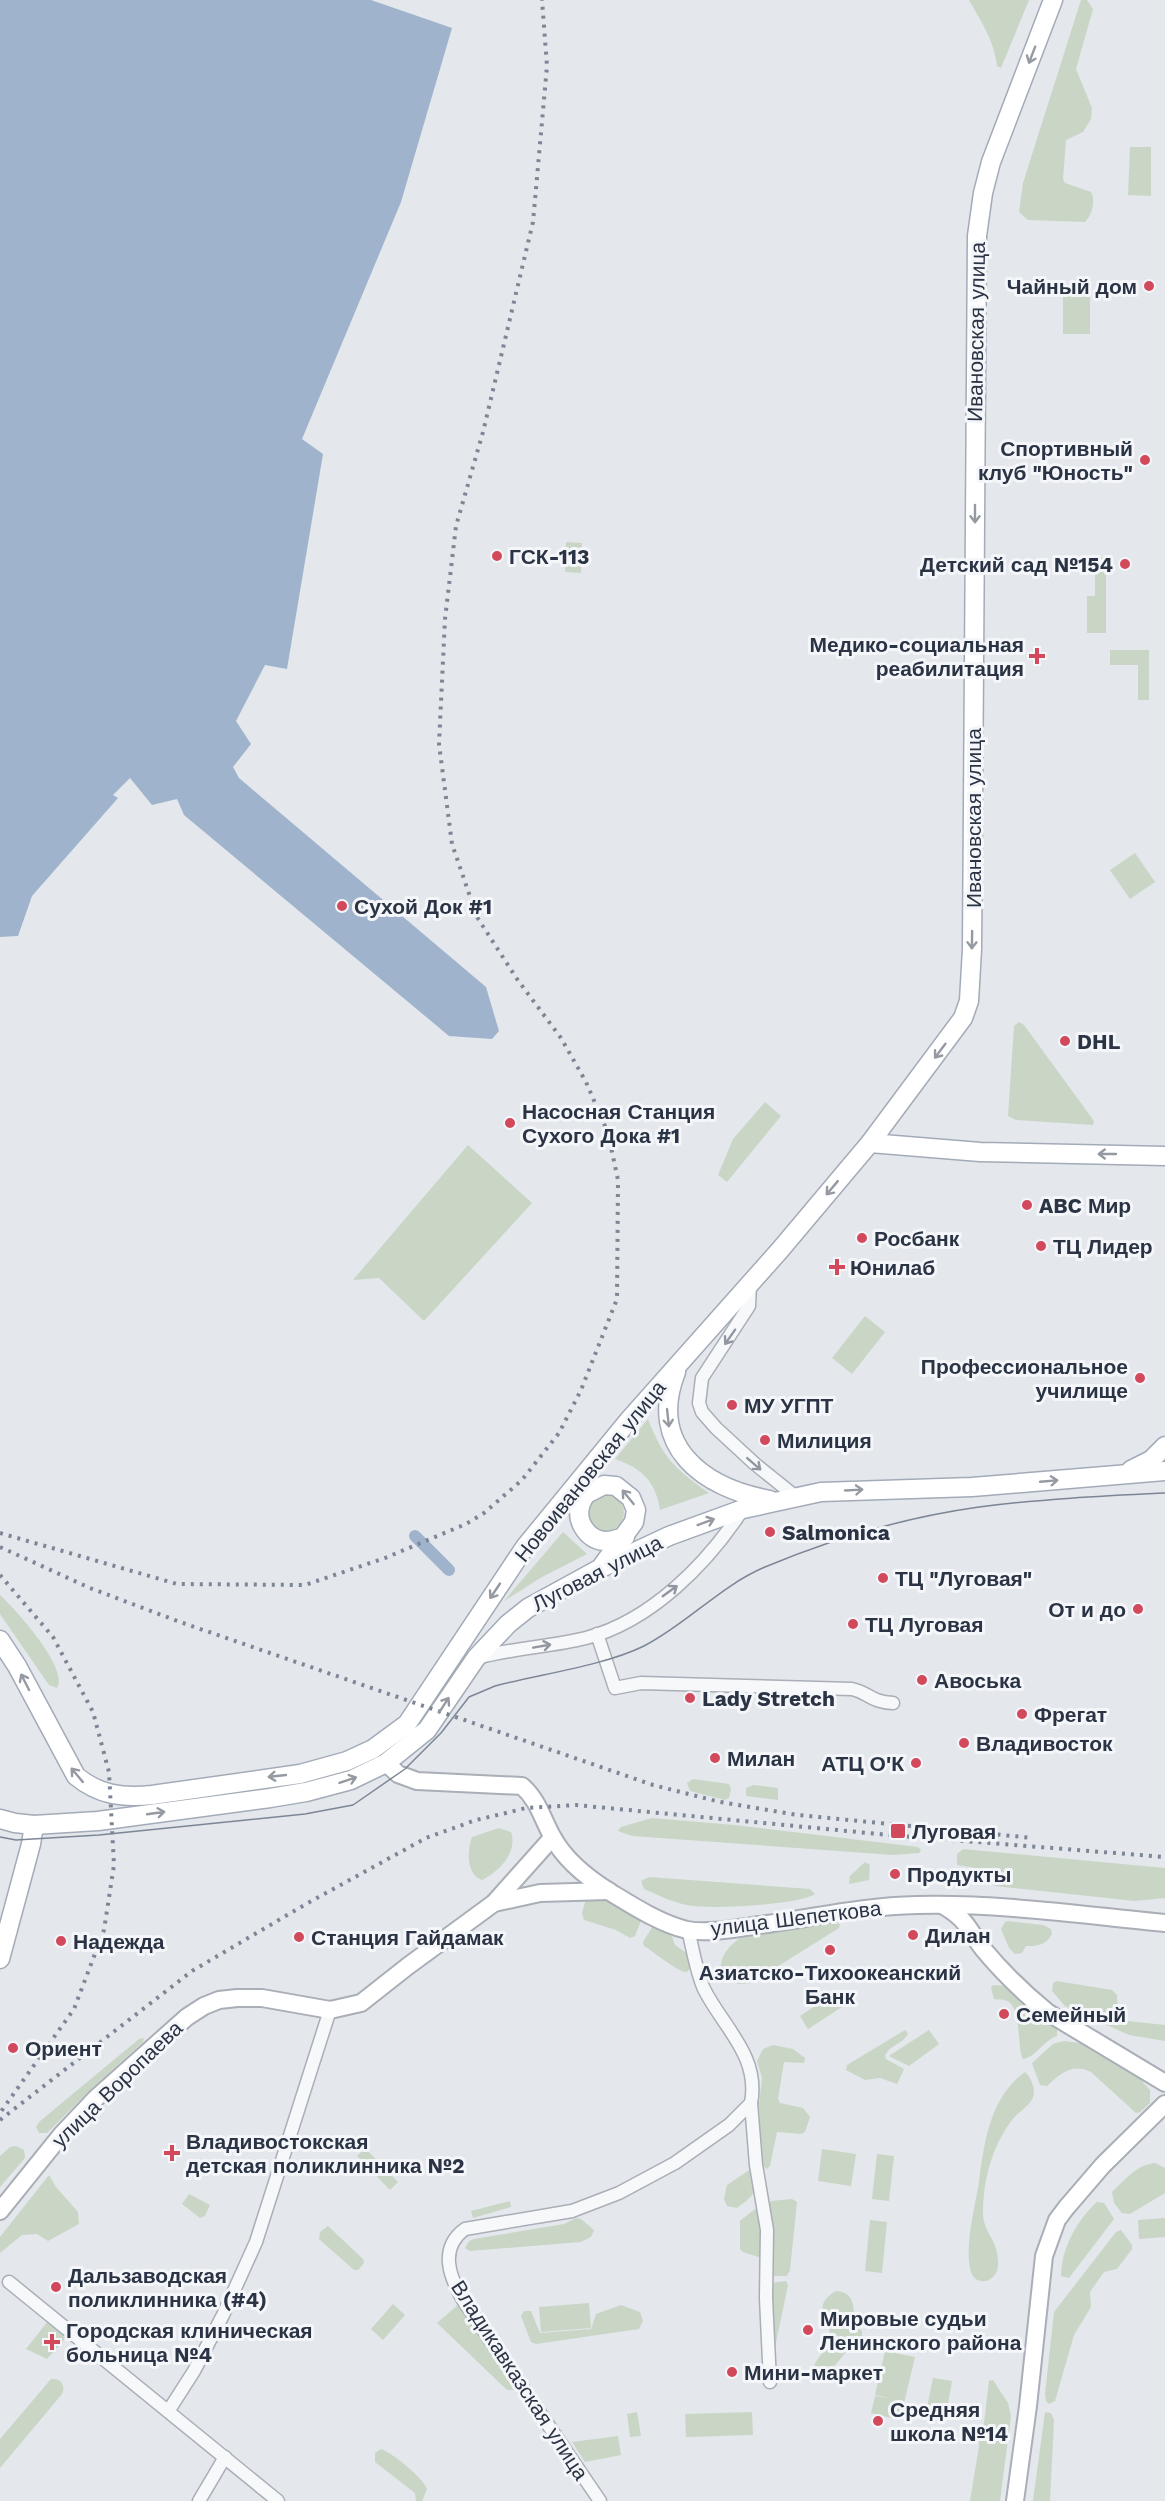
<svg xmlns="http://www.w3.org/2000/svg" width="1165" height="2501" font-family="'Work Sans',sans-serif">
<rect width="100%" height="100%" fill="#e4e7ec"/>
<g fill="#c9d6c5">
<path d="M 969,0 L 1029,0 L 1001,68 L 997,66 C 994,39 981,22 969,0 Z"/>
<path d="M 1081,0 L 1087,0 L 1093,9 L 1076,69 L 1092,108 L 1091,119 L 1083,132 L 1066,140 L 1063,179 L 1065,183 L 1091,192 C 1096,201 1092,215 1085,222 L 1028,220 L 1019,212 L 1023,183 Z"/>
<polygon points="1130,147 1151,147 1151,196 1128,195"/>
<rect x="1063" y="284" width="27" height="50"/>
<polygon points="566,542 582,543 581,573 565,572"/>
<polygon points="1095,557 1106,557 1106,633 1087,633 1087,596 1095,596"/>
<polygon points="1110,650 1149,650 1149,700 1138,700 1138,665 1110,665"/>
<polygon points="1135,853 1155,882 1130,899 1110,870"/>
<polygon points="1019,1022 1024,1025 1094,1121 1093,1125 1016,1120 1008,1116 1014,1026"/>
<polygon points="765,1102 781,1116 727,1182 718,1175 733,1139"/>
<polygon points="468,1145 532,1203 424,1321 379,1278 353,1280"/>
<polygon points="865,1316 885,1332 852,1374 832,1358"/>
<path d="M 648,1419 C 663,1458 675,1469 709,1493 L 660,1510 C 656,1482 642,1468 615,1459 Z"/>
<circle cx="606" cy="1513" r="18"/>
<polygon points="563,1532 587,1554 542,1577 504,1601"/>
<path d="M 0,1595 C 15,1609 69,1668 57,1688 L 49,1685 L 0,1614 Z"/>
<polygon points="693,1779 729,1784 731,1789 729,1798 725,1800 690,1791 687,1783"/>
<polygon points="753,1785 778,1788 778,1800 746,1796 746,1788"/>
<polygon points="652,1818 734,1825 918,1847 921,1850 919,1853 893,1855 632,1836 618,1831 621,1827"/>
<path d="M 499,1828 L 511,1832 C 518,1853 499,1871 482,1880 C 466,1874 467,1851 472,1837 Z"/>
<polygon points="963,1849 1165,1868 1165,1898 1135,1901 995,1886 985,1880 981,1869 957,1865 957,1854"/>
<polygon points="865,1862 870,1865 869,1880 849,1884 850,1876"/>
<path d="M 649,1877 L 810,1889 L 815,1894 C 798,1905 709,1910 687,1905 C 672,1902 658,1895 644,1889 L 641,1881 Z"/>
<polygon points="601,1898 642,1918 635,1936 630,1938 616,1930 584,1920 582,1913 586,1899"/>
<path d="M 1008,1921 L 1043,1925 L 1051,1929 L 1052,1934 C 1046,1945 1038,1946 1026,1946 L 1022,1953 L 1015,1954 L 1009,1948 L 1001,1929 L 1005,1922 Z"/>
<path d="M 837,1923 L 840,1924 L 839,1928 L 751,1983 L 739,1984 L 723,1979 C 716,1961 726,1948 740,1938 Z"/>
<path d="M 654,1924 L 670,1931 L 675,1945 L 688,1954 L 692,1966 L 687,1972 C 679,1973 654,1952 644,1946 L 643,1942 Z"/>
<polygon points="1057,1981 1112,1990 1117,1995 1118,2015 1128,2021 1165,2025 1165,2041 1129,2035 1065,2006 1052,1991 1053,1983"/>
<path d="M 993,1985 L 1005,1986 L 1033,2012 L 1057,2028 L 1057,2036 C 1044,2040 1036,2057 1023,2059 C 1016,2046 1023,2003 1004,2000 C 1001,1999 997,2000 994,1999 L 991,1988 Z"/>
<polygon points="833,1994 842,2007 808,2029 800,2016"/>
<path d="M 905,2030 L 908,2033 C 904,2044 889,2045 885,2056 L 886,2059 L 904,2069 L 897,2084 L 880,2078 L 865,2080 L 846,2070 L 847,2065 Z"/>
<polygon points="929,2030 939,2044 909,2066 889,2056"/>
<polygon points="144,2038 143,2042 93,2087 47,2133 39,2133 36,2127 39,2122 139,2039"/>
<path d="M 1064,2041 L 1079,2043 L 1140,2079 L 1150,2090 L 1150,2103 L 1140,2112 L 1136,2113 L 1091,2072 C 1072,2063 1061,2073 1047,2086 L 1040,2085 L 1032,2063 L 1053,2044 Z"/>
<polygon points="773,2045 793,2049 805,2058 804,2063 784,2062 778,2099 780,2103 803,2108 810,2117 805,2132 801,2134 777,2132 770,2166 767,2169 762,2165 759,2105 762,2078 757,2061 763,2049"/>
<path d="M 1025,2072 C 1031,2077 1036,2089 1033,2097 C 1030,2106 1018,2112 1012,2120 C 992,2147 984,2177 983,2210 C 982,2234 999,2238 998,2265 C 997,2284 973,2288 970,2268 C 965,2244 975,2207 979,2182 C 984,2143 990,2097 1025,2072 Z"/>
<polygon points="16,2146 24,2150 25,2158 0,2187 0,2156 10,2147"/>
<polygon points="365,2148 398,2182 390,2190 357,2156"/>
<polygon points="822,2149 856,2154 851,2186 818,2181"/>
<polygon points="877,2154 894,2156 889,2201 872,2199"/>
<path d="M 1155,2163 L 1165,2168 L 1165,2193 L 1130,2214 L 1122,2213 L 1114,2203 L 1112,2192 C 1126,2179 1136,2165 1155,2163 Z"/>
<path d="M 751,2169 C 756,2194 757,2193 737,2208 L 727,2206 L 724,2199 L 727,2185 Z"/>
<polygon points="49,2175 56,2187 78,2212 79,2224 48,2241 37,2234 22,2235 0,2253 0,2237"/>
<polygon points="189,2194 210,2205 205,2216 200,2218 182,2204"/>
<polygon points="792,2199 797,2202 790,2270 787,2276 772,2276 768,2204 771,2201"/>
<polygon points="510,2201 511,2207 473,2218 471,2211"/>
<path d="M 1097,2202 L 1104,2203 L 1114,2219 L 1069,2278 L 1061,2276 C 1061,2249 1077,2220 1097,2202 Z"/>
<polygon points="755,2209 758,2209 763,2231 762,2255 758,2257 743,2252 740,2249 740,2221"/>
<polygon points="576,2218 581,2219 594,2230 591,2237 581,2242 470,2251 465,2248 469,2241 474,2239 564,2224"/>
<polygon points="1165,2218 1165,2237 1139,2239 1138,2220"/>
<polygon points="870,2220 887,2222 882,2273 865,2271"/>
<polygon points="328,2226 363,2259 364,2263 358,2270 354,2270 319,2239 320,2232"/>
<polygon points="1121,2230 1132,2245 1132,2249 1117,2269 1104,2272 1090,2292 1091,2307 1074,2335 1055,2401 1049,2404 1046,2401 1045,2394 1054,2312 1116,2232"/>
<polygon points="786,2281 788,2285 774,2352 771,2283"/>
<path d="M 836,2291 C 854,2292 856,2308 852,2323 L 862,2331 L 862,2339 L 847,2351 L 824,2378 L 817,2379 C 806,2363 826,2354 831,2340 C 831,2321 809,2306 836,2291 Z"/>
<polygon points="589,2303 591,2328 541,2332 539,2307"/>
<polygon points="393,2304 405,2315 383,2340 371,2329"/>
<polygon points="459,2304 519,2390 507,2390 437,2323"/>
<polygon points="621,2305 640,2312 643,2321 639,2329 536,2344 531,2342 521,2316 524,2311 531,2311 540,2333 591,2329 596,2314"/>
<polygon points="52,2316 72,2331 47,2359 26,2349"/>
<polygon points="885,2351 915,2357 900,2420 871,2413 875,2396 893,2399 875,2395"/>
<polygon points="933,2378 952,2381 945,2421 925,2417"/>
<path d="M 51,2379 C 61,2378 66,2386 62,2394 L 0,2468 L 0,2439 Z"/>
<polygon points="993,2380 1008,2403 1011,2416 1000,2501 970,2501 979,2446 978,2432 984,2423 989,2381"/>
<polygon points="637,2412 641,2436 630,2437 627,2414"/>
<polygon points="752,2412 753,2435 686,2437 685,2414"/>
<polygon points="1045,2412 1051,2413 1054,2420 1050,2501 1033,2501"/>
<polygon points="618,2436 621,2455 585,2462 572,2442"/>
<path d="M 381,2449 C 393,2453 423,2478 427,2489 L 422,2501 L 416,2501 L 415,2493 L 375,2462 L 375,2453 Z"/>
</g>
<polygon fill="#9fb4cc" points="0,0 371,0 452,28 401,202 302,439 323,454 287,669 265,665 236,721 251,744 233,767 239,778 486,987 499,1031 492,1039 449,1036 184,815 177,799 152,805 130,778 113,795 118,798 32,896 18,936 0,937"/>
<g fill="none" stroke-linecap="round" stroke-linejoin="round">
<polyline stroke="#9fb4cc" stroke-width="12" points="415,1536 449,1570"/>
<defs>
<g id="minor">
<polyline points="750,1285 749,1306 702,1378 699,1403 702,1412 716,1428 755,1464 796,1497"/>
<path d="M 597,1634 L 615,1688 L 641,1683 L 852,1689 C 870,1693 870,1702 893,1703"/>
<path d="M 477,1658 C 512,1648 550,1647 586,1638 C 651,1621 707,1564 743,1509"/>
<polyline points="751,2103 756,2165 767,2230 766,2298 770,2382"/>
<polyline points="9,2282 278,2501"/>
<polyline points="169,2410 194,2371 223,2315 256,2242 330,2010"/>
<polyline points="199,2501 225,2457"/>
<path d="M 600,2501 L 463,2300 C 449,2276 439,2248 465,2229 L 572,2211 L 619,2193 L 675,2163 L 729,2125 L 751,2103 C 760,2056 723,2027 704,1989 C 696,1971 693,1949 688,1930"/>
</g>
<g id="secondary">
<path d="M 386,1763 L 398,1774 L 417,1781 L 522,1786 C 538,1800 542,1818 552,1836 C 564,1859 589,1879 610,1892 C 633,1906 661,1924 687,1930 C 710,1934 737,1928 760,1925 C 811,1918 864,1906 917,1905 C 999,1903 1083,1915 1165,1923"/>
<polyline points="494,1903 540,1893 609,1891"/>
<path d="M 944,1906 C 968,1920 968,1930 984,1950 C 1003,1973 1024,1993 1047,2012 L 1165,2083"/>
<polyline points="0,2211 62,2134 96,2098 187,2017 204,2006 219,2000 237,1998 262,1998 330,2010 361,2003 408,1966 494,1903 552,1838"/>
<polyline points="1015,2501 1028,2406 1044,2256 1057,2220 1066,2208 1103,2165 1165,2104"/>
</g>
<g id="primary">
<polyline points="870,1143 980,1152 1165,1156"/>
<path d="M 676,1372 C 647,1446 703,1488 770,1500"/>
<polyline points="1131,1470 1151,1460 1165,1446"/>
<path d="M 589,1489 C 586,1495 581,1500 580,1507 C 576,1523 589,1541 606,1541 C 613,1541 619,1538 625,1537"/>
<polyline points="565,1505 604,1485 616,1486 631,1498 636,1510 634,1522 602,1566"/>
<path d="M 0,1640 L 17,1666 L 76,1776 C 99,1795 122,1798 152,1795 L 300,1774 L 347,1761 L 373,1749 L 407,1724 L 525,1547 L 629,1420 L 780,1250 L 870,1143 L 963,1018 L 969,1001 L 972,949 L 977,236 L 983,193 L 991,162 L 1053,0"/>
<polyline points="0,1819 15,1823 34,1825 98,1821 270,1798 306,1792 351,1780 386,1763 427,1730 476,1658 508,1624 528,1608 601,1568 669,1536 743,1509 821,1492 972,1487 1165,1471"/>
<polyline points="0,1959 31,1844 34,1825"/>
</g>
</defs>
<use href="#minor" stroke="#a9aeb7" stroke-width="15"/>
<use href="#secondary" stroke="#a9aeb7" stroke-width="20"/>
<use href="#primary" stroke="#a3abb8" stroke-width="21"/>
<use href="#minor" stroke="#f7f8fa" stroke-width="12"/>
<use href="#secondary" stroke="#fff" stroke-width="16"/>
<use href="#primary" stroke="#fff" stroke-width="18"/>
<path stroke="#7d8696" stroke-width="1.5" d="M 0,1837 L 16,1840 L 99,1835 L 305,1814 L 353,1805 L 405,1769 L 441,1733 L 469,1697 L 495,1686 C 540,1674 603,1666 644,1646 C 687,1624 720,1586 765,1567 C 832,1539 907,1517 979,1507 C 1040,1499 1103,1496 1165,1493"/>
<g stroke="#7d8696" stroke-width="4" stroke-dasharray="3 6" stroke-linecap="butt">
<polyline points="0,1533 177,1584 305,1585 385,1558 466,1524 484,1513 522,1480 559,1433 581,1390 617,1299 618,1180 608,1133 586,1082 561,1038 517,979 477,917 452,844 439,744 445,619 456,526 483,432 533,222 547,66 542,0"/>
<polyline points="0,1547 90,1588 180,1622 653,1785 720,1802 798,1815 1033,1838"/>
<polyline points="0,1575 53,1637 93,1712 109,1772 114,1865 104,1930 74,2009 0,2113"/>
<polyline points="0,2120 192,1971 306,1904 426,1838 476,1820 506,1813 526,1808 576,1805 889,1835 1165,1857"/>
</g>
</g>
<defs><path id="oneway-shaft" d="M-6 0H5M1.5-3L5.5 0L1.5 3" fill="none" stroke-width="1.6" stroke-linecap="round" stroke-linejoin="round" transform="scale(1.5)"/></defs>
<g stroke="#959aa2">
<use href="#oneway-shaft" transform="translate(1032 55) rotate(111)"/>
<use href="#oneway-shaft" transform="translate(975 514) rotate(90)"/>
<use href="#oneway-shaft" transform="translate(972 940) rotate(91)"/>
<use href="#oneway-shaft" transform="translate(940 1051) rotate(127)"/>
<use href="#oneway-shaft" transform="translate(1107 1154) rotate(-180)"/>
<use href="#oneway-shaft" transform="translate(832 1188) rotate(130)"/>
<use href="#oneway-shaft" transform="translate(668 1418) rotate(84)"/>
<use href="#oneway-shaft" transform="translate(1049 1481) rotate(-5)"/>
<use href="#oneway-shaft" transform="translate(854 1490) rotate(-3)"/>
<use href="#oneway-shaft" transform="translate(628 1497) rotate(-129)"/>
<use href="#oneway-shaft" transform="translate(706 1522) rotate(-20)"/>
<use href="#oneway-shaft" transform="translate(495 1591) rotate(124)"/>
<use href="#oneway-shaft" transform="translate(25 1682) rotate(-117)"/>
<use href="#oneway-shaft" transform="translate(444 1705) rotate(-57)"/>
<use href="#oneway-shaft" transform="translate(77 1775) rotate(-130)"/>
<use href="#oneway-shaft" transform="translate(277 1776) rotate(174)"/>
<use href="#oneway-shaft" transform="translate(348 1780) rotate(-18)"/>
<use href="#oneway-shaft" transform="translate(156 1813) rotate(-8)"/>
</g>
<g stroke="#9196a0">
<use href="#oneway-shaft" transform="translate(730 1337) rotate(125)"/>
<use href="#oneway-shaft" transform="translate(754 1464) rotate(41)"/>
<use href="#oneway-shaft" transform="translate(670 1591) rotate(-36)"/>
<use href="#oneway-shaft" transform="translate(542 1646) rotate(-10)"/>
</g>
<g fill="#d1495b" stroke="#f4f6f9" stroke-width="2">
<circle cx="1149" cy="286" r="6"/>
<circle cx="1145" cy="460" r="6"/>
<circle cx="497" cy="556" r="6"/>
<circle cx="1125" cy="564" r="6"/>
<path d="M1034 647h6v6h6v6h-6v6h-6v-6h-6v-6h6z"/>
<circle cx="342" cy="906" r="6"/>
<circle cx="1065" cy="1041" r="6"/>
<circle cx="510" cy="1123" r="6"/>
<circle cx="1027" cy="1205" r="6"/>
<circle cx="862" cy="1238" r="6"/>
<circle cx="1041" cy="1246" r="6"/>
<path d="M834 1258h6v6h6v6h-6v6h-6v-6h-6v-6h6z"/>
<circle cx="1140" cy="1378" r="6"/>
<circle cx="732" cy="1405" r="6"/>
<circle cx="765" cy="1440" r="6"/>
<circle cx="770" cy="1532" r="6"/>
<circle cx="883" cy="1578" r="6"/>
<circle cx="1138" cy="1609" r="6"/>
<circle cx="853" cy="1624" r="6"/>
<circle cx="922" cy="1680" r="6"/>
<circle cx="690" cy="1698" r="6"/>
<circle cx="1022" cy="1714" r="6"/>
<circle cx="964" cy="1743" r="6"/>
<circle cx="715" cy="1758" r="6"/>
<circle cx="916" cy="1763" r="6"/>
<rect x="890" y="1823" width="16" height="16" rx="3"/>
<circle cx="895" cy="1874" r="6"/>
<circle cx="913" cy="1935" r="6"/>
<circle cx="299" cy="1937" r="6"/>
<circle cx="61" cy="1941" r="6"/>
<circle cx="830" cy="1950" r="6"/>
<circle cx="1004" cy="2014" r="6"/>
<circle cx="13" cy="2048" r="6"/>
<path d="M169 2144h6v6h6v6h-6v6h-6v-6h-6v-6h6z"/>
<circle cx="56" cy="2287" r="6"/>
<circle cx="808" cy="2330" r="6"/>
<path d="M49 2333h6v6h6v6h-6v6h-6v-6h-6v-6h6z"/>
<circle cx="732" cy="2372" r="6"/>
<circle cx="878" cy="2421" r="6"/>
</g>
<g text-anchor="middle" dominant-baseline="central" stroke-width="6" stroke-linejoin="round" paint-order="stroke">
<g font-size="21" font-weight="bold" fill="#2b3445" stroke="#f4f6f9" text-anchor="start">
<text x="1137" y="286" text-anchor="end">Чайный дом</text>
<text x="1133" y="448" text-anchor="end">Спортивный<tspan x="1133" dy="24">клуб "Юность"</tspan></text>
<text x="509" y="556">ГСК-113</text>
<text x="1113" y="564" text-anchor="end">Детский сад №154</text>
<text x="1024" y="644" text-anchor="end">Медико-социальная<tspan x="1024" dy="24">реабилитация</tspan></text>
<text x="354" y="906">Сухой Док #1</text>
<text x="1077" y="1041">DHL</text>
<text x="522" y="1111">Насосная Станция<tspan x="522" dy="24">Сухого Дока #1</tspan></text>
<text x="1039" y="1205">ABC Мир</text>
<text x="874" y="1238">Росбанк</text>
<text x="1053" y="1246">ТЦ Лидер</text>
<text x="850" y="1267">Юнилаб</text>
<text x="1128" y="1366" text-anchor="end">Профессиональное<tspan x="1128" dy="24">училище</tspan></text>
<text x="744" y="1405">МУ УГПТ</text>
<text x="777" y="1440">Милиция</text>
<text x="782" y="1532">Salmonica</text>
<text x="895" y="1578">ТЦ "Луговая"</text>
<text x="1126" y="1609" text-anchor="end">От и до</text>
<text x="865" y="1624">ТЦ Луговая</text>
<text x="934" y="1680">Авоська</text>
<text x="702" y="1698">Lady Stretch</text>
<text x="1034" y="1714">Фрегат</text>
<text x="976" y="1743">Владивосток</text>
<text x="727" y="1758">Милан</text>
<text x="904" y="1763" text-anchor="end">АТЦ О'К</text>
<text x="912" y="1831">Луговая</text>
<text x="907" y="1874">Продукты</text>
<text x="925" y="1935">Дилан</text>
<text x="311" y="1937">Станция Гайдамак</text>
<text x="73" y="1941">Надежда</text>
<text x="830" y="1972" text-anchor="middle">Азиатско-Тихоокеанский<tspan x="830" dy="24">Банк</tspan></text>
<text x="1016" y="2014">Семейный</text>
<text x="25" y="2048">Ориент</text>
<text x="186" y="2141">Владивостокская<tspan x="186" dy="24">детская поликлинника №2</tspan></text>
<text x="68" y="2275">Дальзаводская<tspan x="68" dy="24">поликлинника (#4)</tspan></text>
<text x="820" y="2318">Мировые судьи<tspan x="820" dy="24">Ленинского района</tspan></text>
<text x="66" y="2330">Городская клиническая<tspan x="66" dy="24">больница №4</tspan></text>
<text x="744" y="2372">Мини-маркет</text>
<text x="890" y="2409">Средняя<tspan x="890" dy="24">школа №14</tspan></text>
</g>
<g font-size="21" fill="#2b3445" stroke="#f4f6f9">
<text transform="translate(976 332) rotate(-89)">Ивановская улица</text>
<text transform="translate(973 818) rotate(-90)">Ивановская улица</text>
<text transform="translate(590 1471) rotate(-51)">Новоивановская улица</text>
<text transform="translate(597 1573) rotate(-27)">Луговая улица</text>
<text transform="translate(796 1918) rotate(-7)">улица Шепеткова</text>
<text transform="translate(117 2084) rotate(-44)">улица Воропаева</text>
<text transform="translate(520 2380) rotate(57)">Владикавказская улица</text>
</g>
</g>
</svg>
